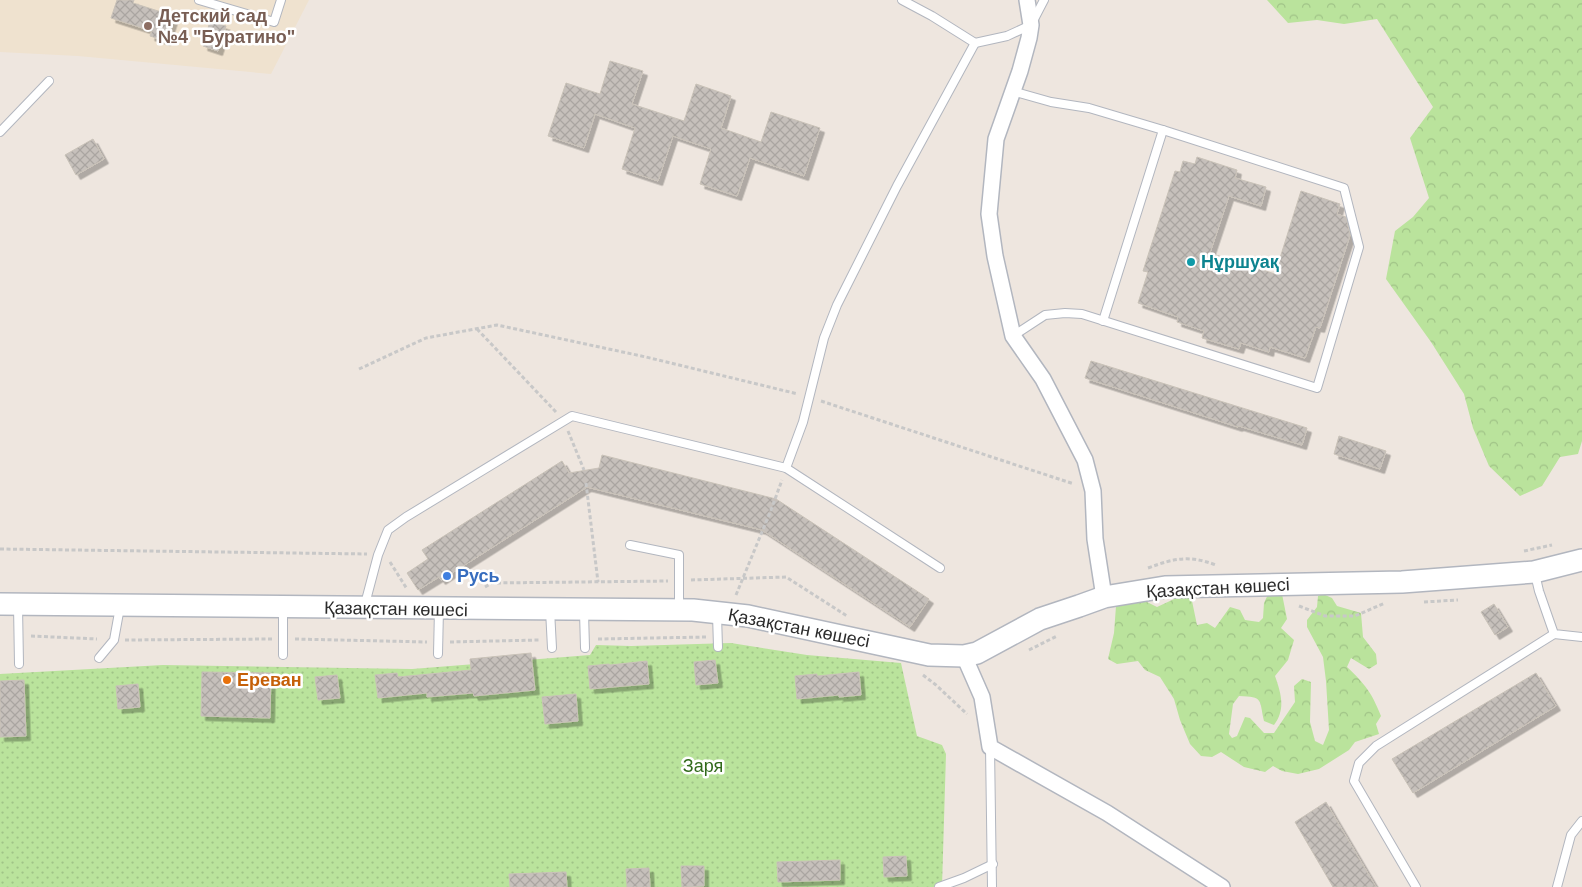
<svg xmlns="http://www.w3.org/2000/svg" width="1582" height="887" font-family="Helvetica,sans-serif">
<defs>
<pattern id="grass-dots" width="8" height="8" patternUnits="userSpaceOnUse" patternTransform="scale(1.25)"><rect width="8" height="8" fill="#bae39c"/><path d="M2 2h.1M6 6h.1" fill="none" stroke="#a0c387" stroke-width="1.8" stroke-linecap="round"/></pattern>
<pattern id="forest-crowns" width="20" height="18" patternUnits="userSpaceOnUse" patternTransform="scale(1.25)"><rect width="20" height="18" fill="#bae39c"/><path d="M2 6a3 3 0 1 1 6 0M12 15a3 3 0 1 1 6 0" fill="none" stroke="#a0c387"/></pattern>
<pattern id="building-cross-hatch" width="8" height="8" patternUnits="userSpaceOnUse" patternTransform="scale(1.25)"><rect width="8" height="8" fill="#c6c0bb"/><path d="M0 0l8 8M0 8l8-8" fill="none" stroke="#aaa5a1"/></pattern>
<filter id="shadow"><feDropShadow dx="4.5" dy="4.5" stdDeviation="0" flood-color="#0004"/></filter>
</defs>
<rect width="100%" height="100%" fill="#eee6df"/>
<polygon fill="#efe2cf" points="0,0 309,0 271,74 78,56 0,52"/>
<polygon fill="url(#grass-dots)" points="731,643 807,655 901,663 917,736 942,745 946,754 942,887 0,887 0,674 163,665 412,669 590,655 596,645 631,646"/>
<g fill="url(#forest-crowns)">
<polygon points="1267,0 1582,0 1582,441 1578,454 1560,457 1542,486 1520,496 1489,466 1473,428 1464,394 1431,342 1386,279 1395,231 1413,217 1429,198 1410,138 1433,107 1377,19 1344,24 1317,20 1288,23"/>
<path d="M 1271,588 L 1281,589 L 1287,619 L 1281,628 L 1294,640 L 1288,660 L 1275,676 C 1281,693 1286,709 1274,725 L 1264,721 C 1259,699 1264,697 1239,696 L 1233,704 L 1229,734 L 1232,738 L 1237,736 L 1245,717 L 1250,718 L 1264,733 L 1274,733 L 1295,702 L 1294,686 L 1302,679 L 1311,682 L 1310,722 L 1315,741 L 1323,745 L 1329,730 L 1326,681 L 1323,657 L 1307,627 L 1307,620 L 1317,607 L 1318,596 L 1323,594 L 1332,598 L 1337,606 L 1361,613 L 1363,637 L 1376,654 L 1377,664 L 1369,669 L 1351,658 L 1347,667 C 1365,684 1372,693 1381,716 L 1376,724 L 1379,734 L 1355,742 L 1349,750 L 1319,769 L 1298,774 L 1282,771 L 1273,766 L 1265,772 L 1244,767 L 1221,752 L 1212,757 L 1201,756 L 1190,744 L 1180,720 L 1174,699 L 1160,677 L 1145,670 L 1138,661 L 1117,664 L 1108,659 L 1114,633 L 1116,606 L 1124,595 L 1135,596 L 1157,607 L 1185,594 L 1192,601 L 1197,625 L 1207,623 L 1215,628 L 1230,607 L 1240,610 L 1245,620 L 1259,622 L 1263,618 L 1264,603 Z"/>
</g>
<g fill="url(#building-cross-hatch)" stroke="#c9c2b8" filter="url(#shadow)">
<polygon points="117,0 134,0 133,3 174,16 166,41 150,36 152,31 111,18"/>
<polygon points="210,21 226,26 218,51 203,46"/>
<polygon points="610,61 643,71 632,104 684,121 696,84 731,96 721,128 761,142 771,112 820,128 804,176 750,158 737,196 700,184 711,149 673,136 658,181 622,169 635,128 595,114 584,148 548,136 566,83 600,94"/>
<polygon points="93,139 104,159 76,175 65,155"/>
<polygon points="1197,157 1237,170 1235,178 1266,187 1261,206 1229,196 1210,253 1275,274 1301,191 1340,204 1337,214 1346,217 1350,235 1320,328 1316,327 1305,358 1270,347 1269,352 1241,343 1239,349 1202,338 1204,331 1177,322 1178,317 1138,303 1148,272 1143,271 1175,171 1180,172 1183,161 1195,164"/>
<polygon points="1091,361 1307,428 1302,445 1239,426 1238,427 1085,378"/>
<polygon points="1339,436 1386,451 1380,469 1334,454"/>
<polygon points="602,455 776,499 929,599 910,627 762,530 587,487 441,580 439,577 418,590 407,573 428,559 422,550 562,461 569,473 599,468"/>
<polygon points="1494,604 1508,627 1495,635 1481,612"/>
<polygon points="531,653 535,690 474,696 473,693 427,697 427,693 378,698 375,675 397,673 398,677 471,670 470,659"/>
<polygon points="715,660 718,683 696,685 694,662"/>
<polygon points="647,661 649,684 590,689 588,666 609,664 610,665"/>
<polygon points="202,672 271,673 270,718 201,716"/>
<polygon points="859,672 861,695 839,697 839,695 797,699 795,676 817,674 817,676"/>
<polygon points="1536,673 1556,706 1413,793 1392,759"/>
<polygon points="337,675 340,698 318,700 315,677"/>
<polygon points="24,680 26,736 0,737 0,681"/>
<polygon points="138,684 140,707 118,709 116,686"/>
<polygon points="576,694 578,721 545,724 542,697"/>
<polygon points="1326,802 1334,816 1376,887 1333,887 1295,822"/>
<polygon points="906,856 907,876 884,877 883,857"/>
<polygon points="840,860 840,880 778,882 777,862"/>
<polygon points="681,866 704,866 704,886 682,887"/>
<polygon points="649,868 650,887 627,887 626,869"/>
<polygon points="566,872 567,887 510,887 509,874"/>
</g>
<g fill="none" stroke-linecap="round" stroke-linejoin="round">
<defs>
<g id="lane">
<polyline points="199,0 274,22 281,0"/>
<polyline points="975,43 1007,36 1031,25 1044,0"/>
<polyline points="1012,91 1051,102 1089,108 1163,130 1103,321"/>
<polyline points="0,132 49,81"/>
<polyline points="1013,336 1045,315 1065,313 1082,314 1317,388 1359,247 1344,188 1163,130"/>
<polyline points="786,468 803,422 824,338 837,305 897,186 975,43 932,16 902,0"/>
<polyline points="630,545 679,555 679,608"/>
<polyline points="1535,574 1539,591 1554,634 1582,637"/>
<polyline points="365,604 378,555 388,530 406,517 572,416 786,468 940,568"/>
<polyline points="18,606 19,664"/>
<polyline points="550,610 552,648"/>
<polyline points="584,612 585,648"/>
<polyline points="717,615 718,647"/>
<polyline points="438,654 439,609"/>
<polyline points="283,655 283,607"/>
<polyline points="99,658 114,640 120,607"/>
<polyline points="990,747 992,887"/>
<polyline points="939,887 964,878 993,864"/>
<polyline points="1416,887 1354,781 1359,763 1376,746 1554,634"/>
<polyline points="1557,887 1571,835 1582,821"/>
</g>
<g id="street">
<polyline points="1027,0 1031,25 1029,38 1020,71 996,139 989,214 995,256 1013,336 1043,379 1085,460 1093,491 1095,539 1104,597"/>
<polyline points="964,656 982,697 990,747 1107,813 1222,887"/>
</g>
<polyline id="secondary" points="0,604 693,610 748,616 929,655 964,656 977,653 1040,619 1079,606 1104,597 1165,587 1402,582 1534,572 1582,560"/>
</defs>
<use href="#lane" stroke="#b2b6bf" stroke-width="10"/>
<use href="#street" stroke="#b2b6bf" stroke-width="18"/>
<use href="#secondary" stroke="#b2b6bf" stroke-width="24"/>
<g stroke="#c8c8c8" stroke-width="3" stroke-dasharray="4 2.5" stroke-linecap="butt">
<polyline points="477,329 556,412"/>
<polyline points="359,369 426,338 497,325 646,357 798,394"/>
<polyline points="821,401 1074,484"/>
<polyline points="568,431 584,470"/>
<polyline points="586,483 598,582"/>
<polyline points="0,549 367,554"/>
<polyline points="1524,551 1552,545"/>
<polyline points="390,562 407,589"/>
<path d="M 1148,568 C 1175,558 1189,555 1216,565"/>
<polyline points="691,580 786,577 847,616"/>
<polyline points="485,587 492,583 668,581"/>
<polyline points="736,595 771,510 782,480"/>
<polyline points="1424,602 1458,600"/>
<polyline points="1299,606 1325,616 1355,616 1385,603"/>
<polyline points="31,636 97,639"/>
<polyline points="295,639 427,642"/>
<polyline points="598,639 707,637"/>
<polyline points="125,640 272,639"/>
<polyline points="450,642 539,640"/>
<polyline points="1029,650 1057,636"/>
<polyline points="923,675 936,685 967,714"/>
</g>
<use href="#lane" stroke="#fff" stroke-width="8"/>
<use href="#street" stroke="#fff" stroke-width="15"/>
<use href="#secondary" stroke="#fff" stroke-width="21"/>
</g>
<circle fill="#8d6e63" stroke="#fff" stroke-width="2" cx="148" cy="26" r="5"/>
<circle fill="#0f9aa8" stroke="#fff" stroke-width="2" cx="1191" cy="262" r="5"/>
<circle fill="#3f7fe0" stroke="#fff" stroke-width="2" cx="447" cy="576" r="5"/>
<circle fill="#e8710a" stroke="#fff" stroke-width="2" cx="227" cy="680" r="5"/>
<g text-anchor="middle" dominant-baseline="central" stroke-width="5" stroke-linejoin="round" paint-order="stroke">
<g font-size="18" font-weight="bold" fill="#785e54" stroke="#fff" text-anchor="start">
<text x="158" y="16">Детский сад<tspan x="158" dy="21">№4 "Буратино"</tspan></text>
</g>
<g font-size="18" font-weight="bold" fill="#0d838f" stroke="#fff" text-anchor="start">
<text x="1201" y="262">Нұршуақ</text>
</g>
<g font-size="18" font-weight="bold" fill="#366cbe" stroke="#fff" text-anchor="start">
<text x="457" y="576">Русь</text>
</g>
<g font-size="18" fill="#2c2c2c" stroke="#fff">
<text transform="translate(1218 588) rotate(-3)">Қазақстан көшесі</text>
<text transform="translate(396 609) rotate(1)">Қазақстан көшесі</text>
<text transform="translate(799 628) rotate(11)">Қазақстан көшесі</text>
</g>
<g font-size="18" font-weight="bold" fill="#c56008" stroke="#fff" text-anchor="start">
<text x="237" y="680">Ереван</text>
</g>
<g font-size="18" fill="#316a1b" stroke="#fff">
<text x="703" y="766">Заря</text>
</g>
</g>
</svg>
